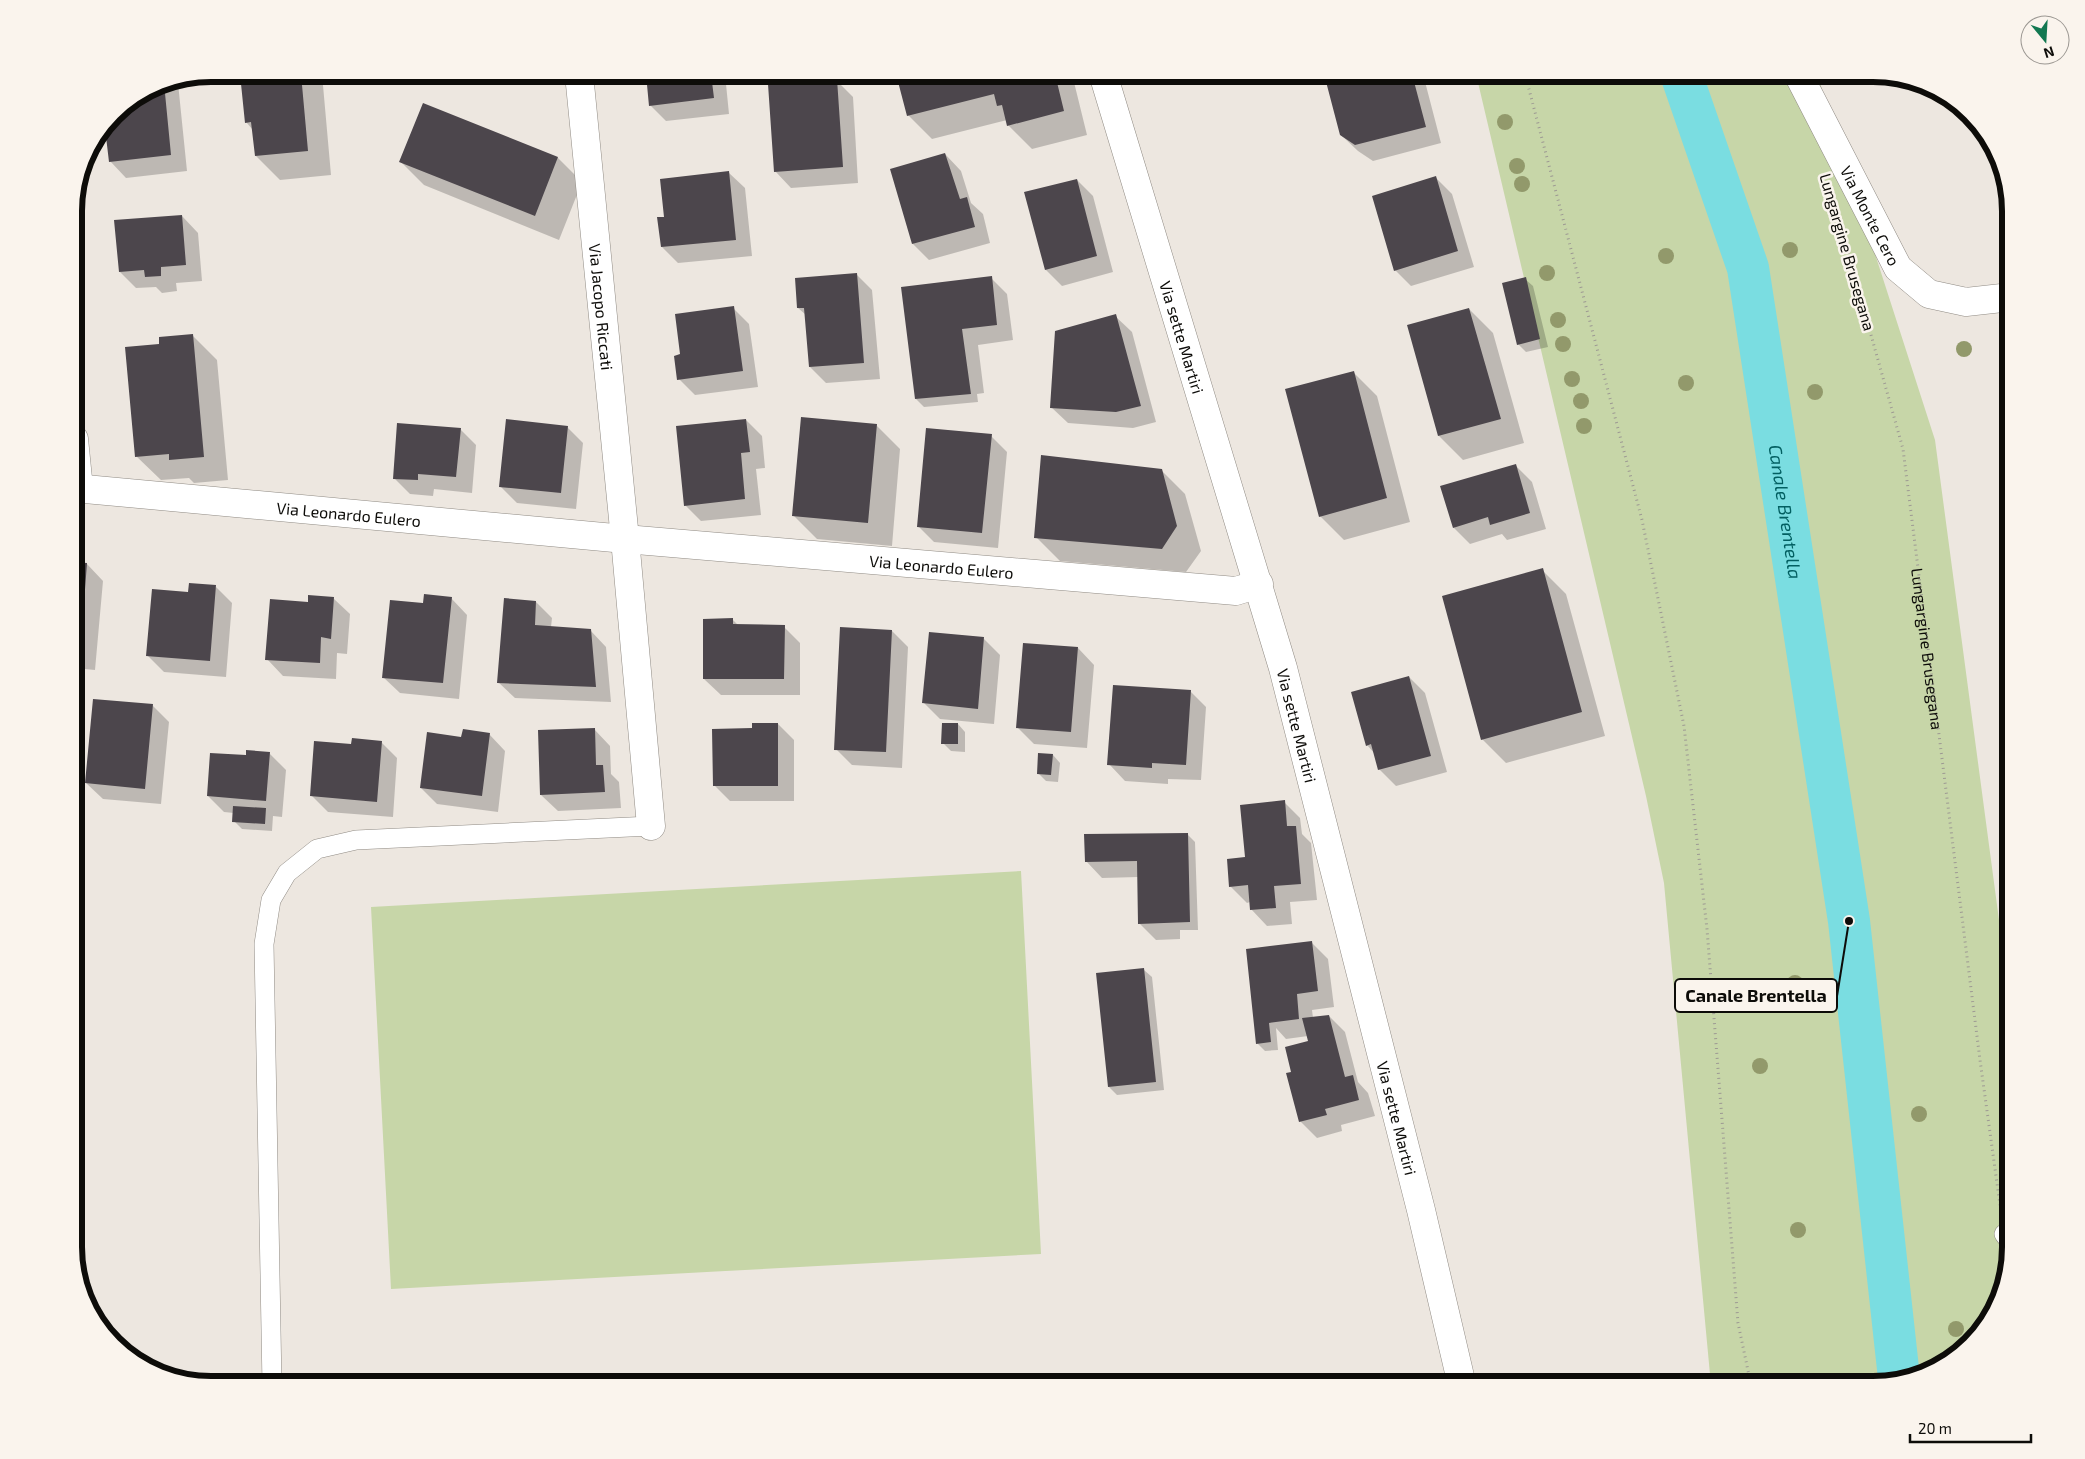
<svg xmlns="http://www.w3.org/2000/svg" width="2085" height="1459" viewBox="0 0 2085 1459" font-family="'Exo 2',sans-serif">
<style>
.green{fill:#c7d6a8}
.shadow{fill:#0003}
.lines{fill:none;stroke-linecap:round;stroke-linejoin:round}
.canal{stroke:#7adde1;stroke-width:42}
.building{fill:#4c464c}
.service-casing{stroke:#908b84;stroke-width:20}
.minor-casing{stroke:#908b84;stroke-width:29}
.secondary-casing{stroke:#908b84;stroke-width:29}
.path{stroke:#9d9993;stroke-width:3;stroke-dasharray:1 4;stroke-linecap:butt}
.service{stroke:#fff;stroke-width:19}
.minor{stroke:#fff;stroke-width:28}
.secondary{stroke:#fff;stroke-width:28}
.tree{fill:#92996b}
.labels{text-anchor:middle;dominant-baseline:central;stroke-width:5;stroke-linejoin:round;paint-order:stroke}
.street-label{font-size:16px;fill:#0d0c09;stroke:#faf4ed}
.water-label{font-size:18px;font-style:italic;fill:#025f61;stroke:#faf4ed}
.rim{fill:none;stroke:#0d0c09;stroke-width:6}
.leader{fill:none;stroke:#0d0c09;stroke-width:2}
.callout-dot{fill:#0d0c09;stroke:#faf4ed;stroke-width:2}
.callout{fill:#faf4ed;stroke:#0d0c09;stroke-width:2}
.callout-label{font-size:18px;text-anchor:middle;font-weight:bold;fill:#0d0c09}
</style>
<rect width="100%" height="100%" fill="#ede7e0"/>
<!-- green -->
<path class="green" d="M1476 74H1817L1935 440 2011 1010V1247L1988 1324 1942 1367 1873 1385H1711L1664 883 1646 796Z
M1021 871 1041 1254 391 1289 371 907Z"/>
<!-- shadow -->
<path class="shadow" d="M241 74H322L331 175 280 180 256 156 253 130 246 122Z
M647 74H725L729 114 666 121 650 105Z
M898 74H1072L1087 135 1032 149 1008 125 1007 120 932 139 908 115Z
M1326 74H1423L1441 143 1373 161 1358 151 1341 135Z
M176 81 178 83 187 171 126 178 110 161 159 84Z
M837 81 853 97 858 183 791 188 775 171Z
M423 105 558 158 582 182 559 240 424 185 400 161Z
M945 154 961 171 971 203 983 214 990 243 929 260 913 244Z
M728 172 745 188 752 256 678 263 662 247 666 218Z
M1436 178 1452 194 1474 267 1411 286 1395 270Z
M1077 180 1093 196 1113 272 1062 286 1046 270Z
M182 216 198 233 202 281 176 283 177 291 162 293 156 287 136 288 120 272Z
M856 274 872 290 880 379 826 383 810 367 806 315 798 308Z
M991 278 1007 294 1013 340 978 345 984 393 977 394 978 402 924 407 916 399Z
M1525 279 1533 286 1548 347 1526 352 1518 344Z
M733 308 749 324 758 387 695 395 679 379 682 355Z
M1469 309 1493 333 1524 443 1463 460 1439 436Z
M1115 316 1132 332 1156 422 1133 428 1068 423 1051 407Z
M193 336 217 360 228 480 194 483 189 478 161 480 136 456 161 345Z
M1353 372 1377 396 1410 522 1344 540 1320 516Z
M746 420 762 436 765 468 756 469 761 515 701 521 685 505Z
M876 425 900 449 892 546 817 539 793 515Z
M567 427 583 443 576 509 517 503 501 487Z
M460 429 476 445 472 493 434 489 433 496 410 494 394 478Z
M991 436 1007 452 998 548 934 542 918 526Z
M1515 465 1532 482 1546 529 1507 540 1502 534 1470 544 1454 528Z
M1161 470 1185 494 1201 551 1186 572 1060 561 1036 537Z
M74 563 87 564 103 581 95 670 74 668Z
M1542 570 1566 594 1605 736 1506 763 1482 739Z
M216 587 232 603 226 677 164 672 148 656Z
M333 598 350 614 347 654 337 653 336 679 283 676 267 659 309 603Z
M451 598 467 615 459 699 400 693 383 677 425 604Z
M536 602 552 618 551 627 590 630 606 647 611 702 515 698 498 682Z
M732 619 738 625 784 627 800 643V695H721L704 679Z
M892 631 908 647 902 768 852 765 836 749Z
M931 633 984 639 1000 655 994 724 940 719 924 703Z
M1078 648 1094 665 1087 748 1034 744 1018 728Z
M1409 677 1425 693 1447 772 1396 786 1379 769 1375 754 1367 745Z
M1190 691 1206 707 1201 780 1168 779V784L1125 781 1109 764Z
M152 705 169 722 161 804 103 799 86 783Z
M778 724 794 740V801H730L714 785 753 730Z
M958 724 965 732V752L951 751 943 743Z
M594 729 610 746 611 774 619 782 621 808 558 811 541 795Z
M489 734 505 751 498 812 437 804 421 788 463 738Z
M381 742 397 758 393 817 328 812 312 796 353 746Z
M269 753 286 770 282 817 273 816 272 831 242 829 234 821V813L224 812 208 796 247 757Z
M1053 755 1060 763 1058 782 1046 781 1038 773Z
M1284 802 1300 818 1302 834 1311 843 1317 900 1290 902 1292 924 1267 926 1251 909 1250 902 1247 903 1230 886Z
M1187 834 1195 842 1198 930H1180V939L1156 940 1140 924 1138 877 1102 878 1086 861Z
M1312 943 1328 959 1334 1007 1312 1010 1313 1018 1329 1016 1345 1032 1358 1082 1368 1093 1375 1116 1341 1125 1342 1131 1317 1138 1300 1121 1292 1072 1310 1045 1308 1036 1286 1039 1276 1028 1278 1050 1265 1051 1257 1043Z
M1144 970 1152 977 1164 1090 1117 1095 1109 1087Z"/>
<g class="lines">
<!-- canal -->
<path class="canal" id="s1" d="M1681 74 1748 268 1849 921 1899 1378"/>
</g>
<!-- building -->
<path class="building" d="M240 74H301L308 151 255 156 251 122 245 123Z
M646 74H711L714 98 649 106Z
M896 74H1055L1064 111 1007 126 1002 105 997 106 994 94 907 116Z
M1324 74H1412L1426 127 1355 145 1340 135Z
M837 79 843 167 774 172 768 84Z
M164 83 171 155 109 162 105 128 114 114 159 84Z
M423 103 558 157 535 216 399 162Z
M945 153 960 199 967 197 975 227 912 244 890 169Z
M729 171 736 240 661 247 657 217H664L660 179Z
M1436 176 1458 251 1394 271 1372 196Z
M1077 179 1097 256 1045 270 1024 192Z
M182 215 186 265 161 267V276L145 277 144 270 119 272 114 220Z
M2011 220V257H2010L2003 222Z
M857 273 864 363 809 367 804 308H797L795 278Z
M992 276 997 325 962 329 971 394 915 399 901 287Z
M1526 277 1540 339 1517 345 1502 283Z
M734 306 743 371 677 380 674 356 680 354 675 314Z
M1469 308 1501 419 1438 436 1407 325Z
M1116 314 1141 406 1116 412 1050 408 1055 331Z
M193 334 204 457 169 460V454L135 457 125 347 159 344V337Z
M1354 371 1387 498 1319 517 1285 389Z
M801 417 877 424 868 523 792 516Z
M506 419 568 426 561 493 499 487Z
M746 419 750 452 741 453 745 499 684 506 676 426Z
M397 423 461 428 456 477 418 474V480L393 479Z
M926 428 992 434 982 533 917 527Z
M2011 431V457L2005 433Z
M1041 455 1162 469 1177 526 1162 549 1034 538Z
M1516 464 1530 513 1490 525 1488 517 1453 528 1440 486Z
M74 562 87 563 80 655 74 654Z
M1543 568 1582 712 1481 740 1442 596Z
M189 583 216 585 210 661 146 656 152 589 188 592Z
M424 594 452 597 443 683 382 678 390 600 423 603Z
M308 595 334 597 331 639 321 637 320 663 265 660 270 599 308 602Z
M504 598 536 601 535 625 591 629 596 687 497 683Z
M733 618V624L785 625 784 679H703V619Z
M840 627 892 630 886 752 834 750Z
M929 632 984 637 978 709 922 703Z
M1023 643 1078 647 1071 732 1016 728Z
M1409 676 1431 756 1378 770 1371 744 1366 746 1351 692Z
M1113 685 1191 690 1186 765 1152 763V768L1107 765Z
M93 699 153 704 145 789 85 783Z
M752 723H778V786H713L712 729 752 728Z
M942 723H958V744H941Z
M595 728 596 765H603L605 792 540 795 538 730Z
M463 729 490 733 482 796 420 788 427 732 461 737Z
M352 738 382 741 377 802 310 796 314 741 351 744Z
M246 750 270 752 266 801 207 796 210 753 246 755Z
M1038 753 1053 754 1051 775 1037 774Z
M1285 800 1287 826H1296L1301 884 1274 886 1276 908 1250 910 1248 885 1229 887 1227 859 1245 857 1240 805Z
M233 806 266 808 265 824 232 822Z
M1188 833 1190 922 1138 924 1137 861 1085 862 1084 834Z
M1312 941 1318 991 1297 994 1299 1019 1269 1023 1271 1042 1256 1044 1246 949Z
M1144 968 1156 1082 1108 1087 1096 973Z
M1329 1015 1345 1077 1353 1075 1359 1100 1325 1109 1327 1115 1299 1122 1286 1073 1291 1072 1285 1047 1308 1041 1302 1018Z"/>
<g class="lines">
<!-- service casing -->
<g class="service-casing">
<path id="service" d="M2004 1234 2011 1243
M272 1385 264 944 271 900 287 873 317 849 356 840 651 826"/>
</g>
<!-- minor casing -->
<g class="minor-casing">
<g id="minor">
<path id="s3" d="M579 74 625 539 651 826"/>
<path id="s4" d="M1798 74 1898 268 1929 294 1966 302 2011 297"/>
<path d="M74 439 79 489"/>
<path id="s5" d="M74 488 625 539 1236 591 1259 584"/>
</g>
</g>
<!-- secondary casing -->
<g class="secondary-casing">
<g id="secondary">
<path id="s6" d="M1103 74 1283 668 1421 1210 1462 1385"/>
</g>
</g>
<!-- path -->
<g class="path">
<path d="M1525 74 1642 520 1684 726 1707 929 1738 1323 1751 1385"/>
<path id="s2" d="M1848 253 1903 449 1980 1060 2000 1205"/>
</g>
<!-- service -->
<use href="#service" class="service"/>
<!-- minor -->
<use href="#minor" class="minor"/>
<!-- secondary -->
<use href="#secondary" class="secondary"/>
</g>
<!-- trees -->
<g class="tree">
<circle cx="1505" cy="122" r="8"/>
<circle cx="1517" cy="166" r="8"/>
<circle cx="1522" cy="184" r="8"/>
<circle cx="1790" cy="250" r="8"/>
<circle cx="1666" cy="256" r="8"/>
<circle cx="1547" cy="273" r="8"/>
<circle cx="1558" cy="320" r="8"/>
<circle cx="1563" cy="344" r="8"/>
<circle cx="1964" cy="349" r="8"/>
<circle cx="1572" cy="379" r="8"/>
<circle cx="1686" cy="383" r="8"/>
<circle cx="1815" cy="392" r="8"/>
<circle cx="1581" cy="401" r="8"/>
<circle cx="1584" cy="426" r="8"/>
<circle cx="1795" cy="983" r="8"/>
<circle cx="1760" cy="1066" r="8"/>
<circle cx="1919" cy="1114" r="8"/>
<circle cx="1798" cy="1230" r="8"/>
<circle cx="1956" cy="1329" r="8"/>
</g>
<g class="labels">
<!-- street labels -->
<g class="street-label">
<text stroke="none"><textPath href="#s4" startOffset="159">Via Monte Cero</textPath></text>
<text transform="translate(1848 252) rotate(74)">Lungargine Brusegana</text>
<text stroke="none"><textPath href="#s3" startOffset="234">Via Jacopo Riccati</textPath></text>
<text stroke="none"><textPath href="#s6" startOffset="275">Via sette Martiri</textPath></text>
<text stroke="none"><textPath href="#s5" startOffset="276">Via Leonardo Eulero</textPath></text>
<text stroke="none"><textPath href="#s5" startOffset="871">Via Leonardo Eulero</textPath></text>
<text stroke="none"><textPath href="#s2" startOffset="405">Lungargine Brusegana</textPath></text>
<text stroke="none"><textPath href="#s6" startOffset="680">Via sette Martiri</textPath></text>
<text stroke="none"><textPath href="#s6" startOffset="1085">Via sette Martiri</textPath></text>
</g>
<!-- water labels -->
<g class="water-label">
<text stroke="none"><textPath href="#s1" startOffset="452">Canale Brentella</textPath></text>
</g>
</g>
<!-- crop -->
<path d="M0 0H2085V1459H0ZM211 82H1873A129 129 0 0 1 2002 211V1247A129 129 0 0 1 1873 1376H211A129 129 0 0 1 82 1247V211A129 129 0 0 1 211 82Z" fill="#faf4ed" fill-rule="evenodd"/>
<path class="rim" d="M211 82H1873A129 129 0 0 1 2002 211V1247A129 129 0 0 1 1873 1376H211A129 129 0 0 1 82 1247V211A129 129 0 0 1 211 82Z"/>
<!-- callouts -->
<path class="leader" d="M1849 921L1837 996"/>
<circle class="callout-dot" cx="1849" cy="921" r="5"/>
<rect class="callout" x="1675" y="979" width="162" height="33" rx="5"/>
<g class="callout-label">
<text x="1756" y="1002">Canale Brentella</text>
</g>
<!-- north arrow -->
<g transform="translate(2045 40) rotate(162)"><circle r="24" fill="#faf4ed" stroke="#9b9792"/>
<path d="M0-4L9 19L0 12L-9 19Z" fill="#127851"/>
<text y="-8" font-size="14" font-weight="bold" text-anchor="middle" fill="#0d0c09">N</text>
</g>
<!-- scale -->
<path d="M1910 1434v8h121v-8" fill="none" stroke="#0d0c09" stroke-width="2.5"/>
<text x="1918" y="1434" font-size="15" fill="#0d0c09" stroke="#faf4ed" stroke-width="4" paint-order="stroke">20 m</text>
</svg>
